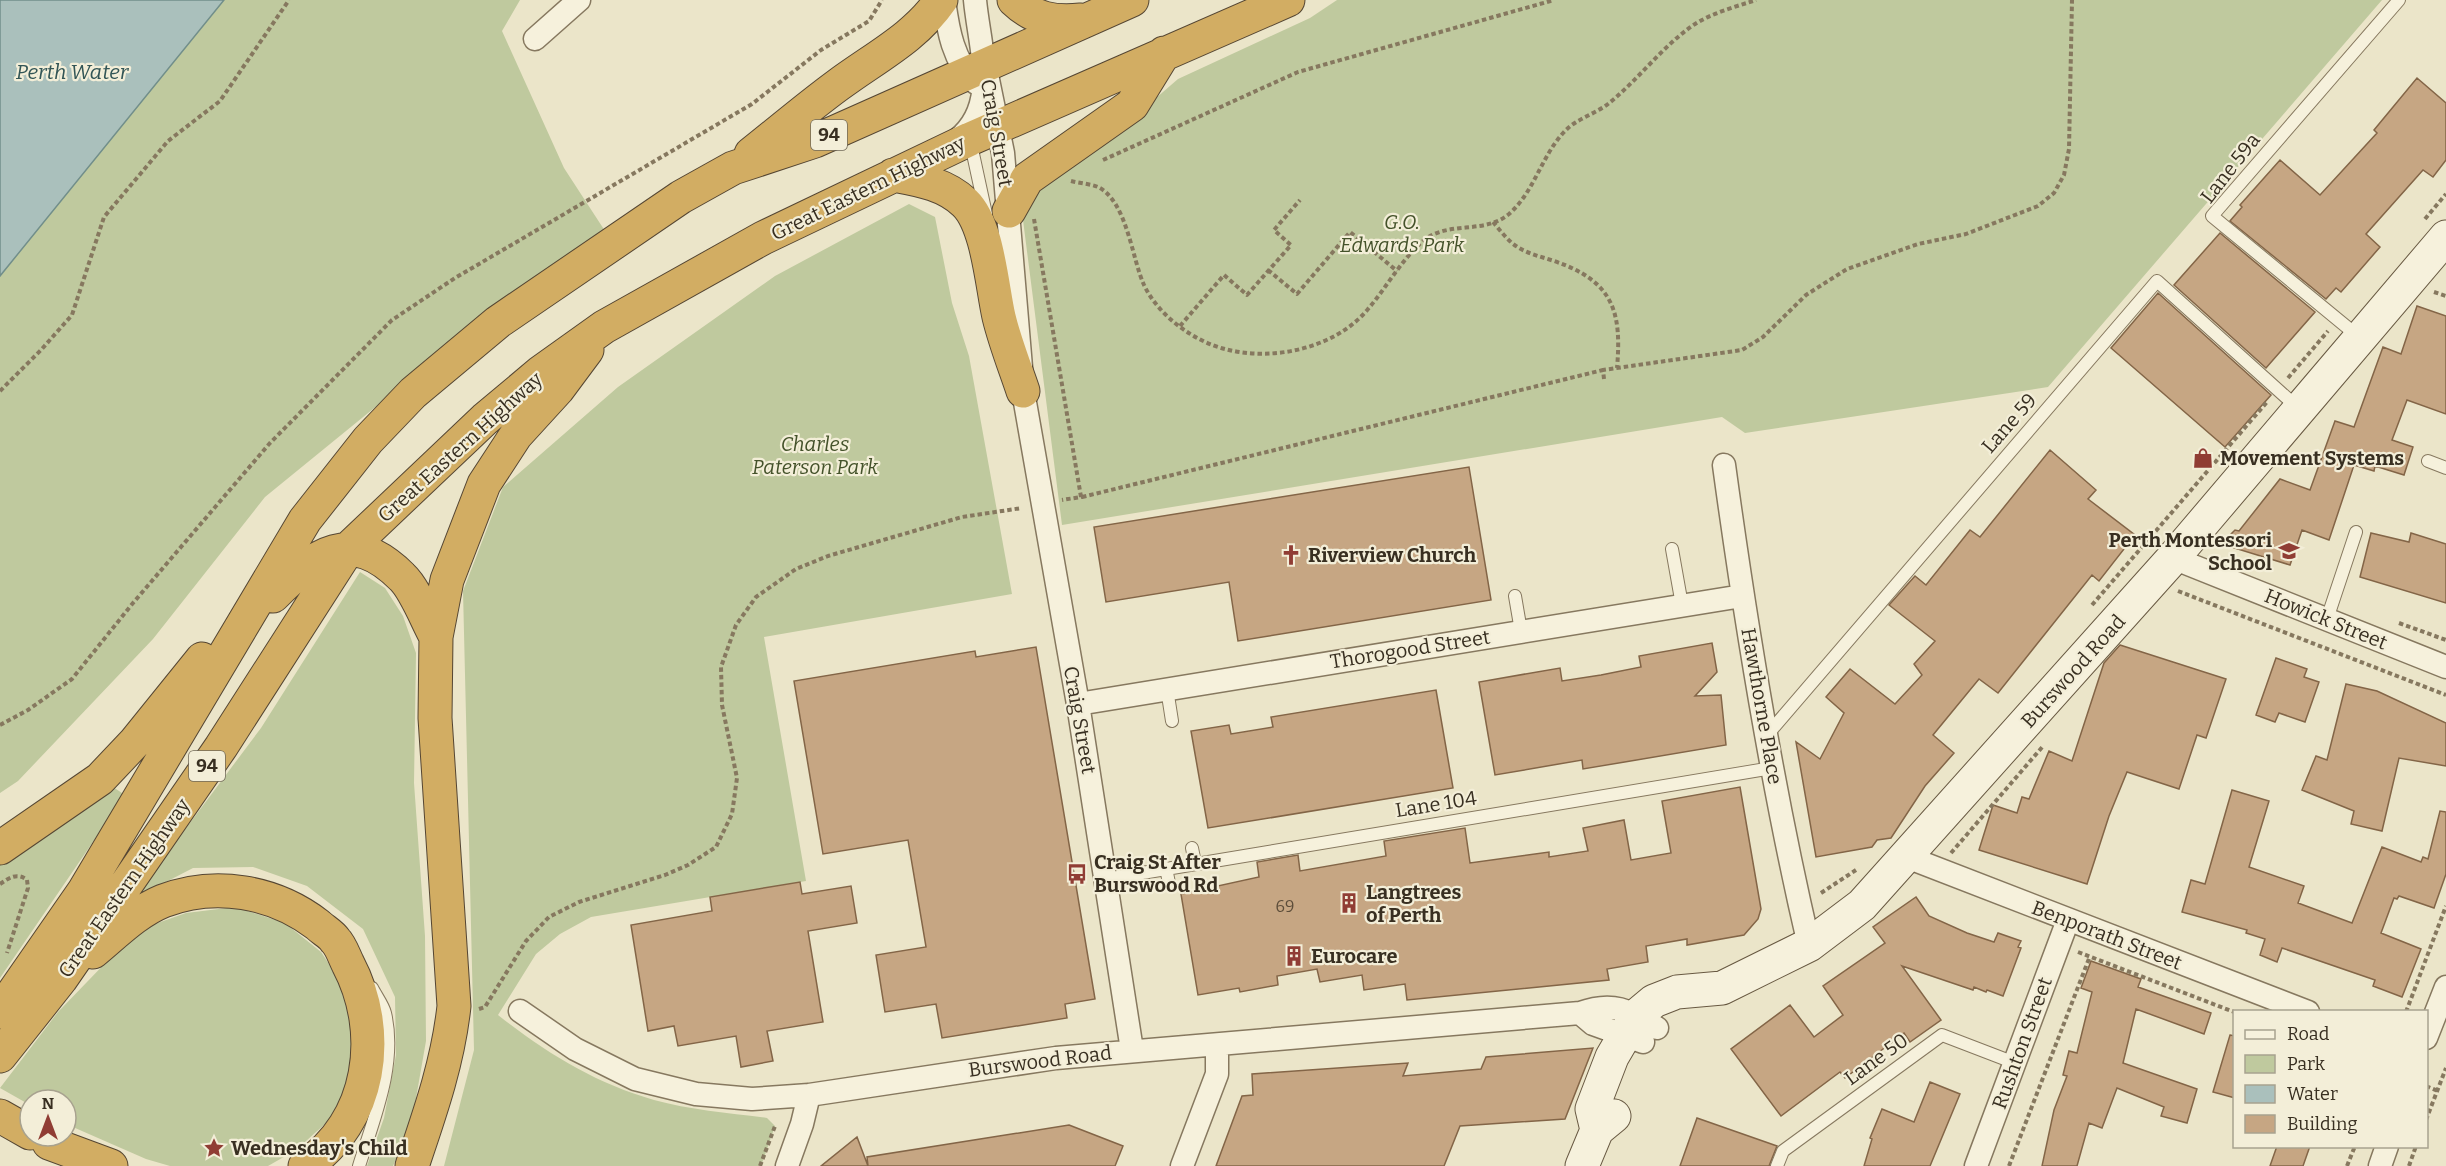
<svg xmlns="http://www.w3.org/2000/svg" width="2446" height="1166" viewBox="0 0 2446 1166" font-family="Bitter,serif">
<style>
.green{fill:#bfc99e}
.water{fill:#aac0bc;stroke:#718e8a;stroke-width:1.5}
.building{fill:#c6a683;stroke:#836547;stroke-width:1.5}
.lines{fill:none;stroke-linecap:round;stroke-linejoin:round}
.lane-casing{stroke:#86785f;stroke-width:14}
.street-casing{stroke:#86785f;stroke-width:25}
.secondary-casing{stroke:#685942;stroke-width:35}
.highway-casing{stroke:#554633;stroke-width:35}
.path{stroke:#86785f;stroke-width:4;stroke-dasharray:4.5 3;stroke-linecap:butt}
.lane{stroke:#f6f1dc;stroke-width:12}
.street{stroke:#f6f1dc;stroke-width:22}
.secondary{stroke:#f6f1dc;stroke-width:33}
.highway{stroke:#d2ad63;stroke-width:33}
.labels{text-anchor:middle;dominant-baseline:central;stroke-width:4.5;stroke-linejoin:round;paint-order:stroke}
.number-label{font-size:16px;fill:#5c4d3a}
.shield{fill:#f3eed8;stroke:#706858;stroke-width:1.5}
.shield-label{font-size:18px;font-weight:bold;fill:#382f21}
.street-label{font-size:20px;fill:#382f21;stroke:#f3eed8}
.park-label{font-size:20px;font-style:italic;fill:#44522a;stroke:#f3eed8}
.poi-label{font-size:20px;font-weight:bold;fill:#382f21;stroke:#f3eed8;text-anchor:start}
.water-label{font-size:21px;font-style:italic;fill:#325556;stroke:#f3eed8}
</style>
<rect width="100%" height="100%" fill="#ebe5c9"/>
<!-- green -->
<path class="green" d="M224 0H520L502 31 564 168 605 231 503 303 265 497 153 639 18 781 0 793V276Z
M1337 0H2382L2048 387 1745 433 1722 417 1062 525 1023 220 1030 196 1104 143 1178 79 1310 18Z
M909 204 935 217 952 303 969 356 1012 594 764 637 806 881 591 917 560 934 536 954 498 1015C546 1053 595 1083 654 1100 690 1110 730 1113 767 1118L775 1126 761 1166H444L474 1050 463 591 503 487 618 387 775 276Z
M360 572 385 588 403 616 416 653 414 783 425 936 426 1041 412 1121 393 1166H367L384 1118 396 1055 395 997 363 929 307 886 253 867 193 868 133 899 261 728Z
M110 785 125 795 0 978V862Z
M235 907 285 923 321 952 348 992 358 1032 347 1093 335 1115 296 1150 268 1166H170L146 1159 66 1124V1100H30V1105L0 1088 58 1012 115 953 152 925 186 913Z"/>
<!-- water -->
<path class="water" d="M0 0H224L0 276Z"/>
<!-- building -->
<path class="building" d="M2417 78 2446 103V160L2433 177 2423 170 2366 234 2380 247 2341 292 2336 288 2326 299 2230 221 2242 207 2240 205 2280 160 2320 195 2377 133 2374 130Z
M2220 233 2315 312 2266 368 2174 285Z
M2158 293 2271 395 2225 447 2111 348Z
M2417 306 2446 316V414L2407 400 2392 440 2413 447 2404 475 2375 466 2374 471 2354 465 2329 540 2302 530 2290 565 2231 547 2228 537 2235 530 2239 531 2280 479 2310 490 2335 421 2354 427 2383 347 2401 354Z
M2050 450 2096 490 2088 499 2135 535 2099 581 2092 575 1998 693 1979 679 1933 735 1954 753 1925 786 1891 838 1877 840 1872 847 1816 857 1796 742 1820 759 1844 713 1826 697 1850 669 1895 704 1922 675 1914 664 1935 641 1889 605 1915 576 1926 585 1970 530 1980 537Z
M1469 467 1491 600 1238 641 1229 582 1106 602 1094 527Z
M2371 533 2409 542 2411 533 2446 544V603L2360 577Z
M1712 643 1717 672 1695 696 1721 695 1726 745 1583 769 1582 760 1495 775 1479 682 1560 668 1562 681 1601 675 1641 667 1639 656Z
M2120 645 2226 679 2206 738 2197 735 2179 789 2127 772 2109 816 2087 884 1979 850 1993 805 2017 813 2022 797 2029 799 2049 751 2072 761 2104 663Z
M1036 647 1095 999 1065 1004 1067 1018 942 1038 936 1004 885 1012 876 955 926 947 908 840 823 854 794 681 975 651 976 657Z
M2276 658 2307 669 2304 677 2319 682 2305 722 2279 713 2275 722 2256 715Z
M2346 684 2377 691 2446 723V766L2399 758 2382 831 2351 824 2354 811 2302 790 2316 756 2327 760Z
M1436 690 1453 788 1208 828 1191 731 1229 725 1231 734 1273 727 1271 717Z
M1740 787 1761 909 1758 919 1744 935 1687 945V939L1646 946 1648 962 1607 969 1609 980 1407 1000 1405 984 1364 990 1362 975 1320 982 1317 969 1277 976 1278 985 1240 992 1239 988 1198 995 1181 894 1259 877 1257 862 1298 855 1300 871 1386 856 1384 841 1465 828 1470 863 1549 852V857L1588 851 1583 828 1624 820 1631 860 1671 853 1662 801Z
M2232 790 2269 801 2249 867 2304 886 2298 903 2352 923 2382 847 2421 862 2423 857 2428 859 2440 811 2446 812V874L2434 908 2399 896 2397 899 2394 898 2381 933 2421 949 2402 997 2373 986 2375 980 2282 948 2277 962 2260 955 2265 939 2246 933 2247 930 2182 912 2191 880 2205 884Z
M800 882 802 894 851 886 857 923 808 931 823 1022 767 1031 773 1061 741 1067 736 1036 678 1046 674 1026 648 1031 631 925 712 911 710 897Z
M1916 897 1929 916 1967 933 1994 942 1998 933 2021 941 2018 947 2021 948 2003 996 1987 990 1986 992 1974 987 1973 990 1902 966 1941 1020 1910 1042 1904 1033 1845 1078 1840 1072 1781 1116 1731 1049 1790 1005 1814 1037 1843 1015 1823 986 1885 943 1873 927Z
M2091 961 2141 979 2138 987 2211 1013 2204 1034 2136 1009 2123 1063 2197 1089 2187 1123 2161 1116 2164 1107 2117 1088 2102 1128 2089 1123 2077 1166H2042L2054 1110 2067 1076 2063 1075 2069 1051 2077 1053 2092 992 2081 988Z
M2230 1035 2235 1036V1098L2213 1092Z
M1593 1048 1565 1119 1460 1126 1444 1166H1216L1242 1096 1253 1095 1252 1074 1408 1063 1403 1076 1481 1069 1486 1057Z
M1930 1082 1960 1094 1930 1166H1864L1872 1139 1870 1138 1882 1109 1914 1122Z
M1697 1118 1777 1146 1769 1166H1680Z
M1069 1125 1123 1146 1115 1166H821L857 1137 868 1166 867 1157Z
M2277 1146H2310L2303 1166H2270Z"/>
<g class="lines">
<!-- lane casing -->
<g class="lane-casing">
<path id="lane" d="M970 140 986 214
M2359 337 2212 216 2399 0
M2428 461 2446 468
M1672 549 1682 605
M1515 596 1521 631
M2327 619 2356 532
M1167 689 1172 721
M1767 735 2157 281 2298 408
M1192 848 1195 863
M1166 868 1169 883
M1106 879 1772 768
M359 1166C374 1118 397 1064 385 1013 383 1005 376 996 372 988
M1777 1166 1783 1151 1942 1035 2015 1063"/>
</g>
<!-- street casing -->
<g class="street-casing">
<path id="street" d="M944 0C948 30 953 61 976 83
M535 39 579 0
M985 65 1003 153 1023 391 1078 704 1132 1050
M957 140C1001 106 979 46 975 0
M1724 465C1746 626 1772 787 1809 945
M2173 558 2446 667
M1078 704 1742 596
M1907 857 2308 1012
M520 1011 575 1049 635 1079 696 1094 752 1099 809 1095 1056 1058 1580 1013C1613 1001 1628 1010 1657 1028
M1580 1013 1593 1024 1643 1042
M2426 1038 2446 987
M787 1166 802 1124 809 1095
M1182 1166 1217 1074V1045
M1976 1166 2068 920
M2380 1166 2387 1146"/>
</g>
<!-- secondary casing -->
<g class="secondary-casing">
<path id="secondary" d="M1597 1130 1592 1109 1612 1057 1636 1016 1654 1001 1677 992 1722 988 1809 945 1862 905 2173 558 2446 237
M1582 1166 1597 1130 1614 1116"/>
</g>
<!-- highway casing -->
<g class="highway-casing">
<path id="highway" d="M1014 0C1034 19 1054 23 1081 20
M751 154C780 131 808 107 838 85 874 58 915 38 941 0
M893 175C920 180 945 184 965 203 988 225 992 286 999 317 1005 342 1015 367 1023 391
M1009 211 1027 179 1132 105 1164 53
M273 596C315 554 351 526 402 577 415 589 427 621 436 637
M0 848 100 779 135 742 202 659
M93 952C115 934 136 912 163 901 215 881 274 891 318 925 323 930 331 934 335 940 341 946 344 956 348 964 384 1032 372 1122 305 1166
M0 1012 84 891 305 520 368 440 413 393 498 322 681 197 733 168 815 141 1132 0
M0 1056 61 979 221 747 348 549 485 419 541 372 604 327 763 238 970 139 1288 0
M0 1116 30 1133
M49 1143 111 1166
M412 1166C430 1113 448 1062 454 1006L435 718 436 637 447 580 484 484 516 435 558 389 587 350"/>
</g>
<!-- path -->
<path class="path" d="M1103 160 1298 72 1554 0
M1071 181C1079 183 1091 184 1098 187 1127 201 1132 259 1144 285 1158 315 1193 341 1225 349 1273 362 1336 348 1368 309 1387 287 1401 260 1423 241 1448 220 1484 235 1509 214 1535 191 1541 156 1565 131 1576 119 1595 114 1608 104 1638 80 1661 48 1692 26 1711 13 1735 7 1756 0
M1034 219 1081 497 1062 500
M2425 219 2446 194
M1493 222C1499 229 1505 237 1512 243 1524 253 1539 256 1554 261 1613 281 1622 311 1617 368
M1268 270 1297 294 1350 232 1397 271
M2434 292 2446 296
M1180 326 1224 275 1247 295 1291 245 1274 230 1300 200
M2288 378 2328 331
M1604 379 1603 370 1742 350 1763 337 1806 295 1847 269 1918 244 1966 234 2038 206 2054 193 2064 175 2069 149 2072 0
M0 391 41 350 72 315 104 217 168 141 220 101 289 0
M1082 497 1603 370
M2178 591 2446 695
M2092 605 2267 402
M2399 623 2446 640
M0 725 28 710 72 679 133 603 270 443 392 320 455 278 752 104 821 50 869 21 882 0
M1951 853 2044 745
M0 884C9 878 17 872 27 880L28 888 7 953
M1821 893 1856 870
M2078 952 2234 1012
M479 1009 485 1007 526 941 549 917 579 902 665 875 688 865 716 847 732 814 737 778 722 705 721 667 736 625 756 597 796 569 828 556 962 517 1022 508
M2406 1012 2446 906
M2426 1086 2438 1091
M2426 1120 2446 1068
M760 1166 775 1126
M2009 1166 2090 956
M2347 1166 2355 1146
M2409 1166 2416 1146"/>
<!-- lane -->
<use href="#lane" class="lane"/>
<!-- street -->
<use href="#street" class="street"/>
<!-- secondary -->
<use href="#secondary" class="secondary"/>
<!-- highway -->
<use href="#highway" class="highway"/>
</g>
<!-- icons -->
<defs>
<g id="shop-bare" transform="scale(1.62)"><path d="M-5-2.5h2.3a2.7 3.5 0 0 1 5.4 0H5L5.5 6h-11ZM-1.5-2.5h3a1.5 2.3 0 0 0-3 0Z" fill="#903d34" stroke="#f3eed8" stroke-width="2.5" paint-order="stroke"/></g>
<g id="school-bare" transform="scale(1.62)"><path d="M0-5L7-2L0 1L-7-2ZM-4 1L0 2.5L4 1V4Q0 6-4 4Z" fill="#903d34" stroke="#f3eed8" stroke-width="2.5" paint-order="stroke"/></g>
<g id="church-bare" transform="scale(1.62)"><path d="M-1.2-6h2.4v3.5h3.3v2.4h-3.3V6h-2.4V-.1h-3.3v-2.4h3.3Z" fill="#903d34" stroke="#f3eed8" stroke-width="2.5" paint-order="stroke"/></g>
<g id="bus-bare" transform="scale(1.62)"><path d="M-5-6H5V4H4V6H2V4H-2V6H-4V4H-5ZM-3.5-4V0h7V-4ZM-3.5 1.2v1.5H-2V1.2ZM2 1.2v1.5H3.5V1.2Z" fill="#903d34" stroke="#f3eed8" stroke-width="2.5" paint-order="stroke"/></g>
<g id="building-bare" transform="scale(1.62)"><path d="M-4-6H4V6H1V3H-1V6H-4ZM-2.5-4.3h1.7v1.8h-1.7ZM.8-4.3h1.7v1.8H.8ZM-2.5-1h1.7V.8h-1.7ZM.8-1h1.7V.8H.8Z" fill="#903d34" stroke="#f3eed8" stroke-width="2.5" paint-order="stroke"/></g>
<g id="sight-bare" transform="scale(1.62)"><path d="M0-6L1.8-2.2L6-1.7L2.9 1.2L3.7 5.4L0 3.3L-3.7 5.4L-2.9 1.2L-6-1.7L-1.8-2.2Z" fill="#903d34" stroke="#f3eed8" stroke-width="2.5" paint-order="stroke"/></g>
</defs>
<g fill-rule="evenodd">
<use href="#shop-bare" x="2203" y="458"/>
<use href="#school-bare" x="2289" y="551"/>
<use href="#church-bare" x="1291" y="555"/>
<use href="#bus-bare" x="1077" y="874"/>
<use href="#building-bare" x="1349" y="903"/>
<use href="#building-bare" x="1294" y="956"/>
<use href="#sight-bare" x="214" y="1148"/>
</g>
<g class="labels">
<!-- number labels -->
<g class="number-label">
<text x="1285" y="906">69</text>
</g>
<!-- shield labels -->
<g class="shield">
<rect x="811" y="120" width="36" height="30" rx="4.5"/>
<rect x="189" y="751" width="36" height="30" rx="4.5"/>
</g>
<g class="shield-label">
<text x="829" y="135">94</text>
<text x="207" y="766">94</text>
</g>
<!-- street labels -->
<g class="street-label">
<text transform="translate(997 133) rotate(80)">Craig Street</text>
<text transform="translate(2230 168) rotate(-52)">Lane 59a</text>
<text transform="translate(868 188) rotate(-26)">Great Eastern Highway</text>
<text transform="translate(2009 423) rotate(-49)">Lane 59</text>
<text transform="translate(460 447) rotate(-42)">Great Eastern Highway</text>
<text transform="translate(2326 619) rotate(22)">Howick Street</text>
<text transform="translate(1410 649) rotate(-9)">Thorogood Street</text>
<text transform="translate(2073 671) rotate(-48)">Burswood Road</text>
<text transform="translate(1762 706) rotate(80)">Hawthorne Place</text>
<text transform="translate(1080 720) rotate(80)">Craig Street</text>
<text transform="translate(1436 804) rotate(-9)">Lane 104</text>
<text transform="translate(124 888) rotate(-55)">Great Eastern Highway</text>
<text transform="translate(2107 935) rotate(21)">Benporath Street</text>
<text transform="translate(2022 1043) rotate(-70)">Rushton Street</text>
<text transform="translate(1876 1059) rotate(-36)">Lane 50</text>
<text transform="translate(1040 1061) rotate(-7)">Burswood Road</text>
</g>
<!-- park labels -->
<g class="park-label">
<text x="1402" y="222">G.O.<tspan x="1402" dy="23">Edwards Park</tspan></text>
<text x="815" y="444">Charles<tspan x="815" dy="23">Paterson Park</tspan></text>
</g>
<!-- poi labels -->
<g class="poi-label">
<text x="2220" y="458">Movement Systems</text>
<text x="2272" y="540" text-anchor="end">Perth Montessori<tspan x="2272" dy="23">School</tspan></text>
<text x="1308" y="555">Riverview Church</text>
<text x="1094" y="862">Craig St After<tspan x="1094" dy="23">Burswood Rd</tspan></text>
<text x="1366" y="892">Langtrees<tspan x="1366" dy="23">of Perth</tspan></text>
<text x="1311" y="956">Eurocare</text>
<text x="231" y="1148">Wednesday's Child</text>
</g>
<!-- water labels -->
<g class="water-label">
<text x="72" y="72">Perth Water</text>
</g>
</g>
<!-- legend -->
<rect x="2233" y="1010" width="195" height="138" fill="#f3eed8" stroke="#a8a28f" stroke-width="1.5"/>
<rect x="2245" y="1030" width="30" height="9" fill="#f6f1dc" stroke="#a8a28f" stroke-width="1.5"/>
<text x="2287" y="1040" font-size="18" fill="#382f21">Road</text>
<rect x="2245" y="1055" width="30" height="18" fill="#bfc99e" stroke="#a8a28f" stroke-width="1.5"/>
<text x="2287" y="1070" font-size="18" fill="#382f21">Park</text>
<rect x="2245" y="1085" width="30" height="18" fill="#aac0bc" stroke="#a8a28f" stroke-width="1.5"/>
<text x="2287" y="1100" font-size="18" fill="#382f21">Water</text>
<rect x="2245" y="1115" width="30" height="18" fill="#c6a683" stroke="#a8a28f" stroke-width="1.5"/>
<text x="2287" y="1130" font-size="18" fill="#382f21">Building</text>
<!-- north arrow -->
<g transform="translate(48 1118)"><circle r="28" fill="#f3eed8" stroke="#a8a28f" stroke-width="1.5"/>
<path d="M0-4.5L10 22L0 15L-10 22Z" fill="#903d34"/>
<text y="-9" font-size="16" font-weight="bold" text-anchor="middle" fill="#382f21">N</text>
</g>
</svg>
